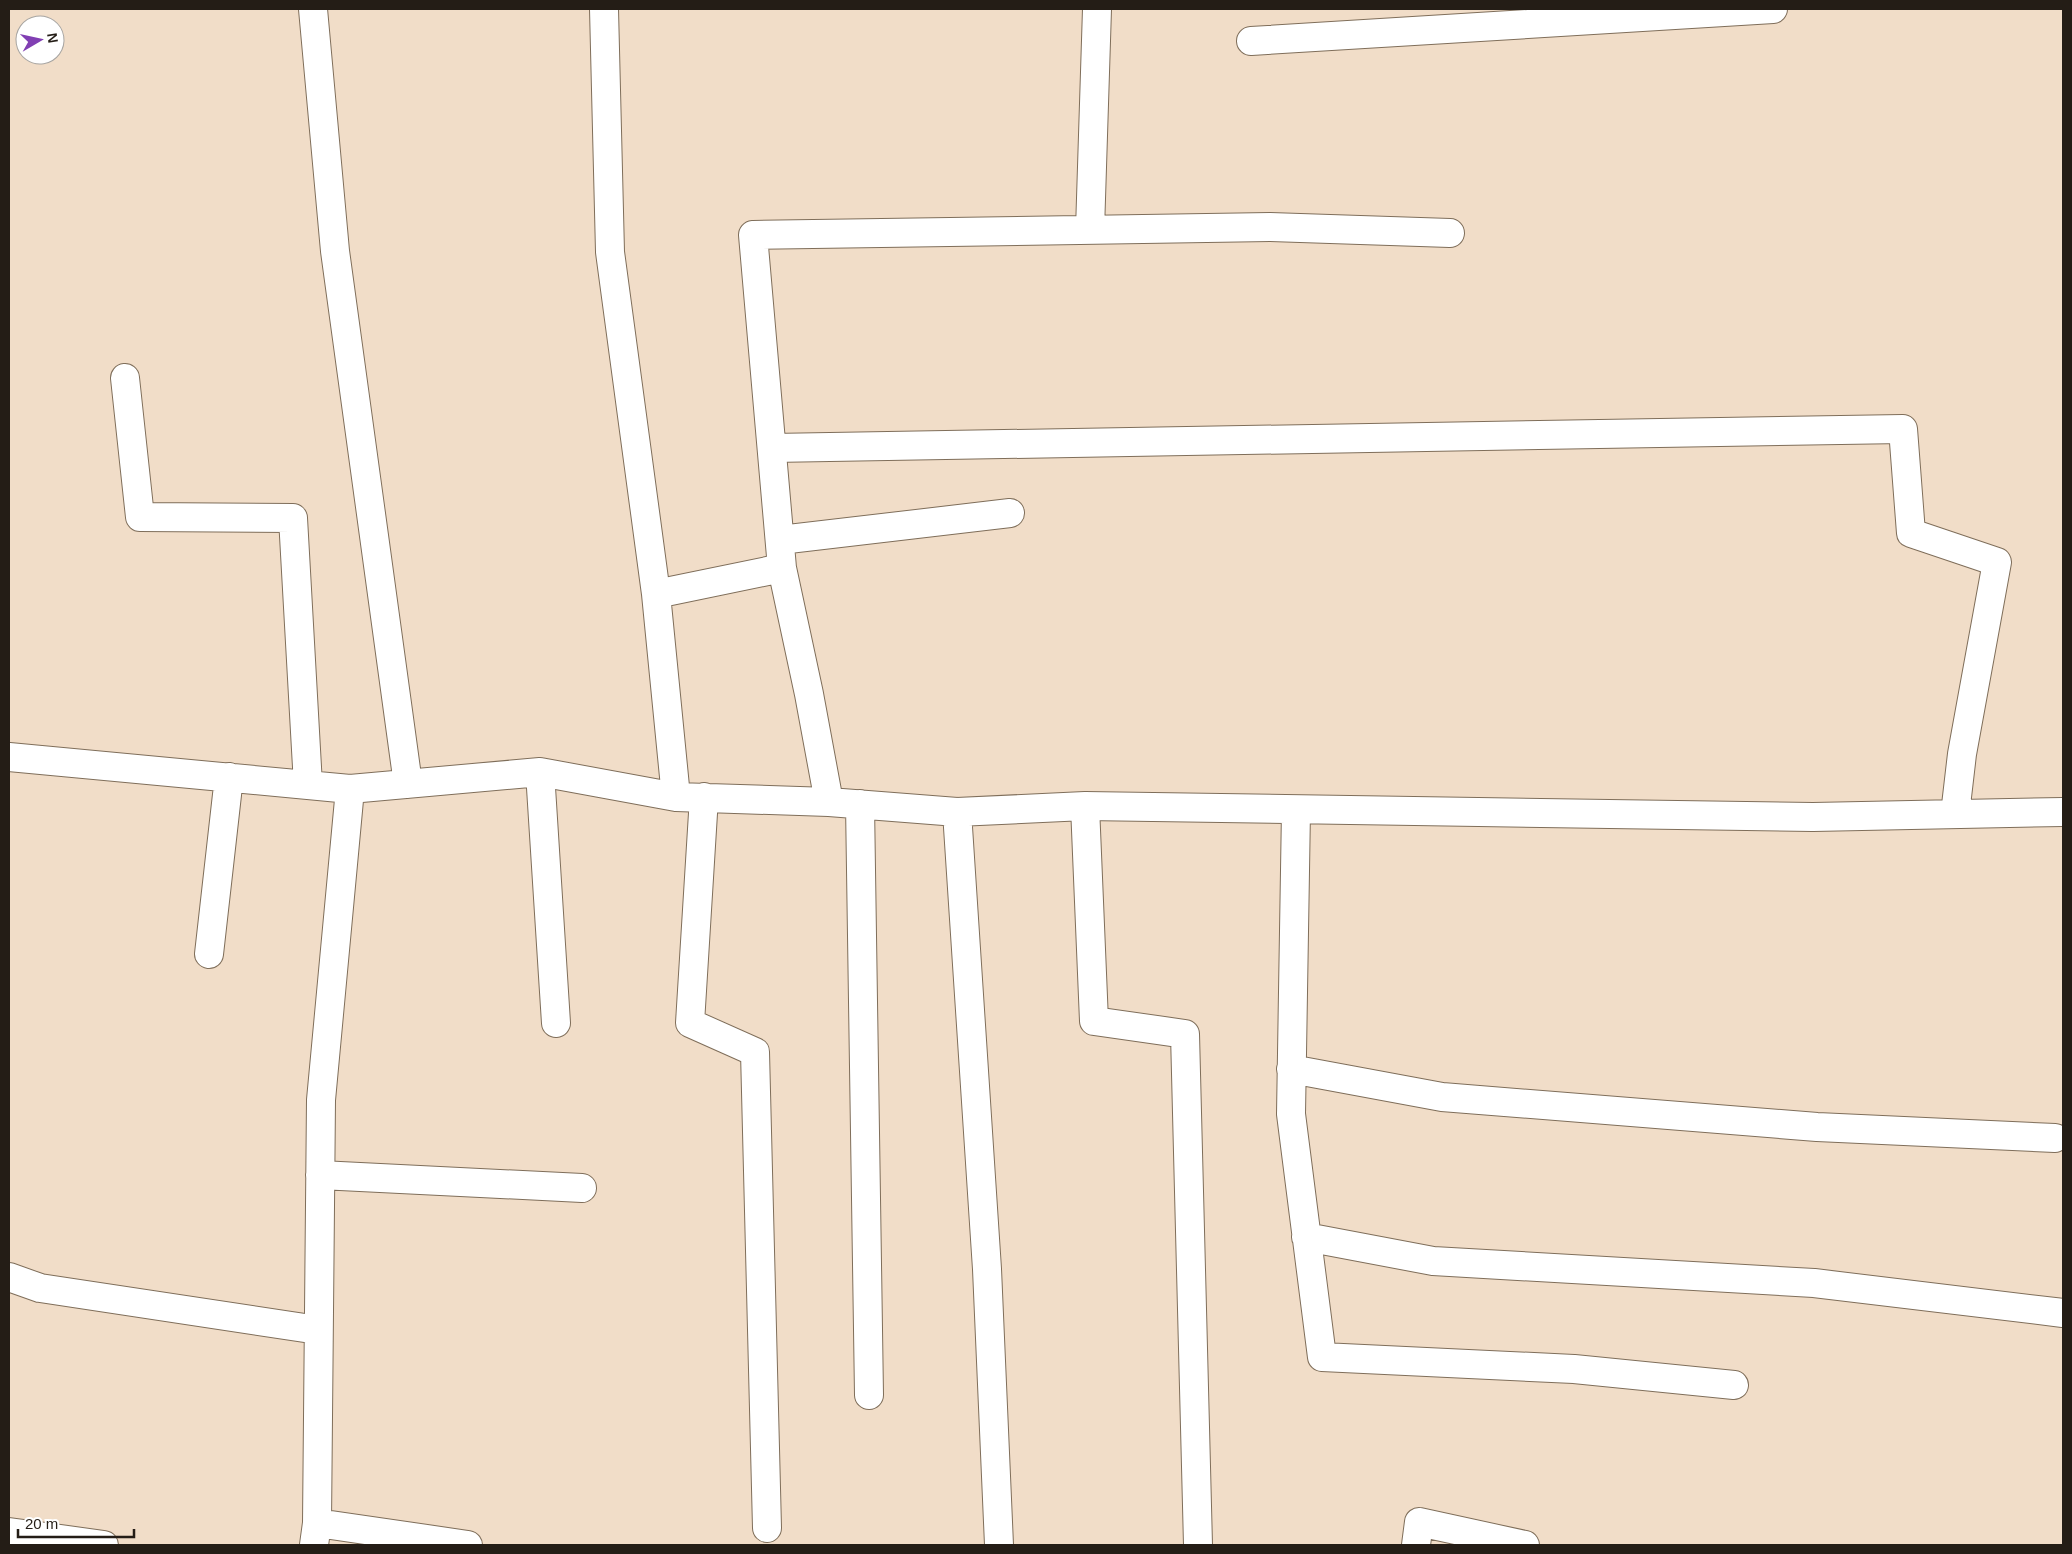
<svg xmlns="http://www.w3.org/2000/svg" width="2072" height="1554" viewBox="0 0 2072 1554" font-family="Arial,sans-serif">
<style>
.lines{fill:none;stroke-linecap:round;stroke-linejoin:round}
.street-casing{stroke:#7f6e5a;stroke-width:30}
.street{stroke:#fff;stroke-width:28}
</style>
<rect width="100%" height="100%" fill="#f1ddc8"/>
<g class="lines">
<!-- street casing -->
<g class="street-casing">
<path id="street" d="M313 9 335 251 408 784
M604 9 610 252 656 594 676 797
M1251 41 1773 9
M1090 230 1097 9
M125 378 140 517 293 518 308 785
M772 448 1903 429 1911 533 1997 562 1962 754 1955 814
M780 540 1010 513
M782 568 809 694 829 802
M656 594 782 568 753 235 1270 227 1450 233
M9 757 350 789 540 772 676 797 829 802 957 812 1085 806 1813 817 2063 812
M540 772 556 1023
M704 797 690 1023 755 1052 767 1528
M860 804 869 1395
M1085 806 1094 1021 1185 1034 1198 1545
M1296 810 1291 1114 1322 1357 1574 1369 1734 1385
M957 812 987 1269 999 1545
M209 954 229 777
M1291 1069 1442 1097 1817 1127 2055 1138
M320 1175 582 1188
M1306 1237 1433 1261 1814 1283 2063 1313
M9 1277 40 1288 318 1330
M317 1523 468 1545
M9 1532 104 1545
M314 1545 317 1523 321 1100 350 789
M1416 1545 1419 1522 1525 1545"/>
</g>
<!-- street -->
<use href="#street" class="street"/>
</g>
<!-- border -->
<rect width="2072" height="1554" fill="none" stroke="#241d16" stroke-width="20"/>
<!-- north arrow -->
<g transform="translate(40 40) rotate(81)"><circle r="24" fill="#ffffff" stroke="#a7a5a2"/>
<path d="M0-4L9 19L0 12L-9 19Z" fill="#813fb3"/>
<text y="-8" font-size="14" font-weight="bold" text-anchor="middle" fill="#241d16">N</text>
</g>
<!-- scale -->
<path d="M18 1529v8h116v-8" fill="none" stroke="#241d16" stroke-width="2.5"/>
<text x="25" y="1529" font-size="15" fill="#241d16" stroke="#ffffff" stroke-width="4" paint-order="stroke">20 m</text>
</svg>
